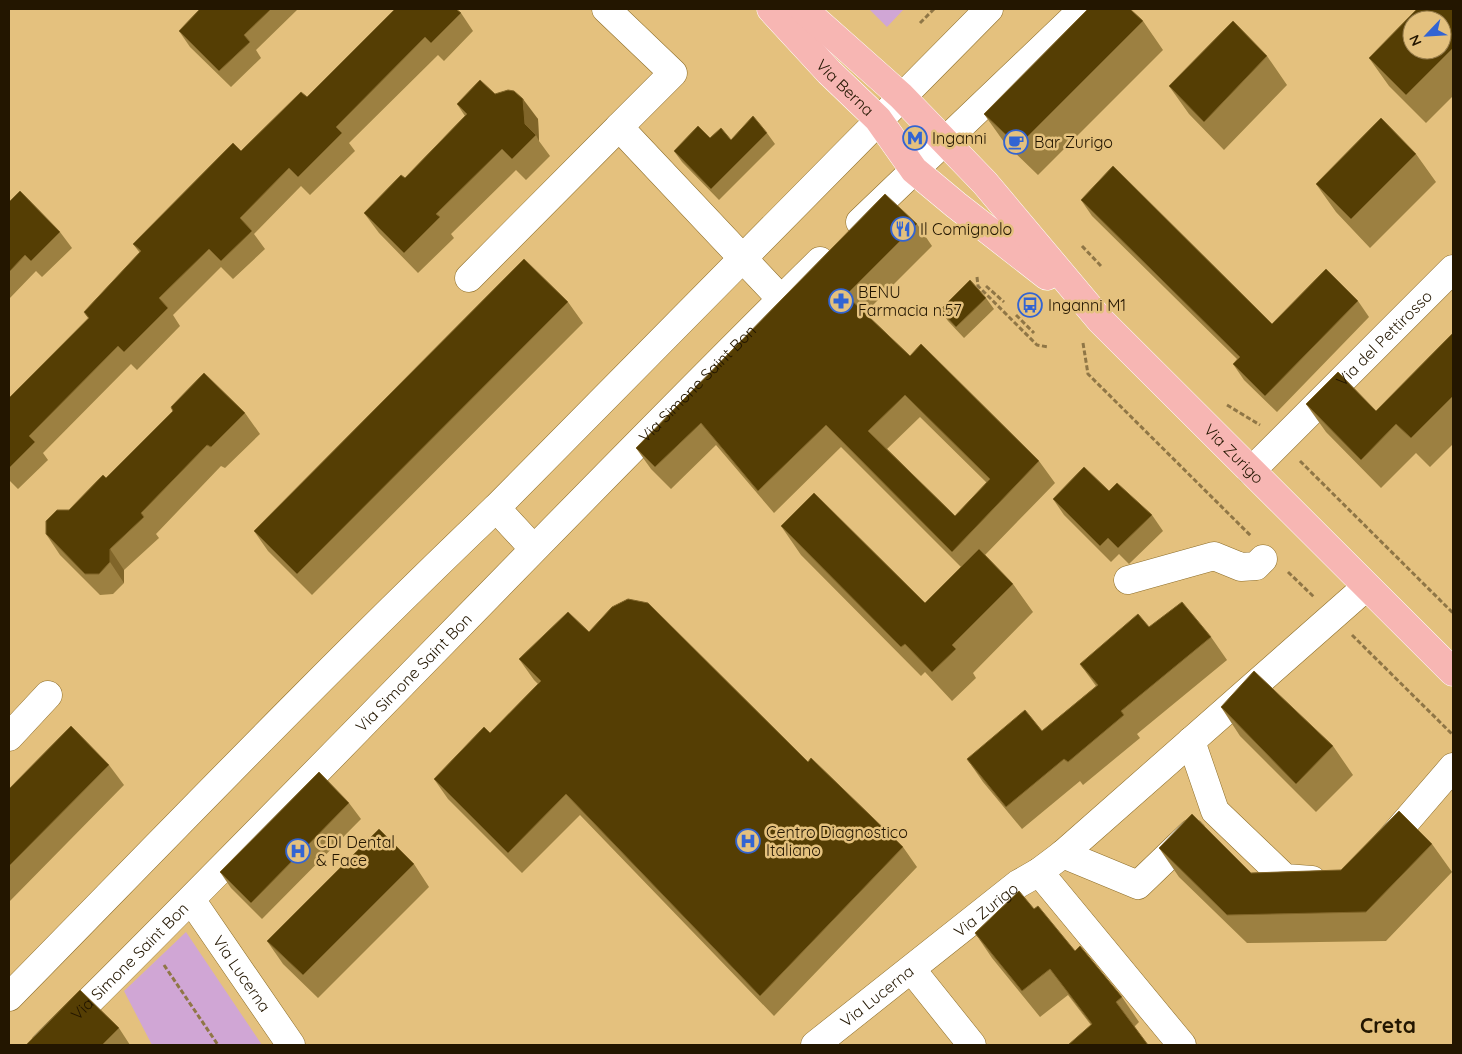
<svg xmlns="http://www.w3.org/2000/svg" width="1462" height="1054" viewBox="0 0 1462 1054" font-family="Quicksand,sans-serif">
<style>
.green{fill:#d0a6d5}
.lines{fill:none;stroke-linecap:round;stroke-linejoin:round}
.minor-casing{stroke:#8d6d28;stroke-width:29}
.major-casing{stroke:#fff;stroke-width:29}
.path{stroke:#8f7646;stroke-width:3;stroke-dasharray:5 2.5;stroke-linecap:butt}
.minor{stroke:#fff;stroke-width:28}
.major{stroke:#f7b6b3;stroke-width:28}
.wall{fill:#9c8041;fill-rule:evenodd}
.shaded-wall{fill:#806529}
.building{fill:#553e04;stroke:#806529;fill-rule:evenodd}
.labels{text-anchor:middle;dominant-baseline:central;stroke-width:5;stroke-linejoin:round;paint-order:stroke}
.street-label{font-size:16px;fill:#231600;stroke:#e4c17e}
.poi-label{font-size:16px;fill:#231600;stroke:#e4c17e;text-anchor:start}
.district-label{font-size:21px;font-weight:bold;fill:#231600;stroke:#e4c17e}
</style>
<rect width="100%" height="100%" fill="#e4c17e"/>
<!-- green -->
<path class="green" d="M869 9H904L887 27Z
M186 932 262 1045H152L124 991Z"/>
<g class="lines">
<!-- minor casing -->
<g class="minor-casing">
<g id="minor">
<path d="M606 9 673 73 619 127 781 299"/>
<path d="M860 222 1083 9"/>
<path d="M469 278 619 127"/>
<path id="s1" d="M1251 471 1453 269"/>
<path d="M496 508 533 548"/>
<path d="M1128 580 1214 556 1241 567 1256 566 1263 559"/>
<path d="M9 737 48 695"/>
<path d="M1191 741 1215 811 1285 878 1312 880"/>
<path d="M1384 847 1453 767"/>
<path d="M1063 854 1138 885 1192 833"/>
<path d="M1039 872 1182 1045"/>
<path id="s2" d="M192 901 291 1045"/>
<path d="M912 970 972 1045"/>
<path d="M9 997C170 833 329 667 496 508L989 9"/>
<path id="s3" d="M45 1045C307 787 558 519 820 261"/>
<path id="s4" d="M815 1045 1018 884 1039 872 1063 854 1366 587"/>
</g>
</g>
<!-- major casing -->
<g class="major-casing">
<g id="major">
<path id="s5" d="M771 9 829 72 878 119 914 170 956 205 1047 276"/>
<path id="s6" d="M803 9 901 96 985 183 1100 320 1453 672"/>
</g>
</g>
<!-- path -->
<path class="path" d="M920 23 934 9
M1082 246 1101 266
M977 277 978 286 1037 345 1048 347
M986 286 1004 302
M1016 315 1034 333
M1083 343 1088 374 1251 536
M1227 405 1260 425
M1300 461 1453 613
M1288 572 1314 597
M1352 635 1453 735
M164 965 218 1045"/>
<!-- minor -->
<use href="#minor" class="minor"/>
<!-- major -->
<use href="#major" class="major"/>
</g>
<!-- wall -->
<path class="wall" d="M200 9H298L256 50 261 58 231 87 190 47 179 31Z
M394 9H456L461 13 473 31 444 61 438 55 349 143 355 151 310 195 301 186 254 234 265 249 233 279 221 267 173 315 180 326 137 370 131 364 43 453 48 460 18 489 9 480V398L88 318 84 312 140 253 133 244 241 151 307 97 395 10Z
M1453 9V96L1426 123 1389 86 1369 58Z
M1143 21 1163 50 1038 175 1004 142 984 114Z
M1267 56 1287 85 1224 150 1189 114 1169 86Z
M495 94 538 119 539 141 550 156 526 180 516 170 451 234 454 238 418 273 379 233 364 213 405 178 465 116 457 104Z
M767 133 775 144 719 200 682 162 674 151 710 138 731 140Z
M1416 154 1436 182 1370 248 1336 212 1316 184Z
M1081 200 1272 324 1358 301 1369 317 1277 412 1244 380 1233 364 1237 359 1092 216Z
M9 202 60 232 72 248 42 277 36 271 9 299Z
M917 224 932 246 865 313 910 356 1039 461 1055 483 985 555 1013 584 1033 612 973 673 976 678 952 701 925 672 921 676 801 555 781 526 925 603 961 567 841 447 774 513 716 445 671 489 651 469 636 448ZM920 417 987 483 955 516 887 449Z
M986 298 994 309 964 338 948 321 940 310Z
M568 302 583 323 312 595 268 551 254 531Z
M1453 333V444L1430 467 1416 453 1381 488 1326 432 1306 404 1376 411Z
M173 411 245 413 260 434 225 468 221 466 156 534 159 538 124 570V583L113 594 100 595 60 555 46 534 69 510 106 478Z
M1109 491 1152 515 1163 531 1129 564 1119 554 1111 562 1064 515 1053 499Z
M1149 627 1211 637 1227 660 1137 734 1140 738 1083 785 1080 781 1022 829 983 782 967 759 1042 731 1096 686 1080 664Z
M589 632 808 762 903 847 917 867 774 1016 580 815 522 873 448 799 434 779 490 733 538 684 534 680 519 659Z
M1221 707 1333 746 1353 775 1316 812 1240 736Z
M109 765 124 785 9 902V789Z
M349 803 361 819 262 919 231 888 220 872Z
M1432 844 1452 872 1386 941 1247 943 1179 877 1159 848 1251 873 1341 870Z
M414 864 429 887 318 998 283 964 267 941Z
M1034 909 1075 951 1122 997 1139 1022 1134 1027 1091 1025 1068 995 1040 1017 992 958 975 933Z
M119 1028 130 1045H26Z"/>
<!-- shaded-wall -->
<path class="shaded-wall" d="M523 99 538 119 539 141 536 135 525 124Z
M110 549 124 570V583L110 562Z"/>
<!-- building -->
<path class="building" d="M200 9H271L244 35 250 42 219 71 179 31Z
M395 9H456L461 13 431 43 425 37 336 127 342 133 298 177 289 168 240 218 252 231 221 261 209 249 159 298 168 308 124 352 118 346 29 436 35 442 9 468V398L89 318 84 312 141 251 133 244 233 143 241 151 301 92 307 97Z
M1088 9H1130L1143 21 1018 146 984 114Z
M1417 9H1453V48L1406 95 1369 58ZM1412 20H1442V50H1412Z
M1233 21 1267 56 1204 122 1169 86Z
M480 80 495 94 508 90 514 91 523 99 525 124 536 135 512 159 502 149 436 214 440 217 404 253 364 213 401 175 405 178 467 114 457 104Z
M753 116 767 133 711 189 674 151 698 126 710 138 721 128 731 140Z
M1381 118 1416 154 1351 219 1316 184Z
M1113 166 1272 324 1326 269 1358 301 1265 396 1233 364 1240 357 1081 200Z
M20 191 60 232 31 261 25 255 9 272V202Z
M885 194 917 224 846 295 910 356 921 344 1039 461 952 552 826 425 758 491 701 423 655 467 636 448ZM905 395 990 479 955 516 868 431Z
M524 259 568 302 297 574 254 531Z
M970 280 986 298 956 327 940 310Z
M1453 333V396L1411 438 1396 424 1361 460 1306 404 1338 372 1376 411Z
M204 373 245 413 211 447 207 445 141 513 144 517 110 549V562L99 574H85L46 534V521L57 510H69L103 475 106 478 173 411 171 407Z
M1084 467 1109 491 1117 483 1152 515 1118 548 1108 538 1100 546 1053 499Z
M814 493 925 603 979 549 1013 584 952 645 956 649 932 672 905 644 901 647 781 526Z
M628 599 648 603 808 762 811 758 903 847 760 996 566 794 508 853 434 779 484 727 490 733 541 681 519 659 568 612 589 632 612 607Z
M1182 602 1211 637 1121 711 1124 715 1068 762 1064 759 1006 807 967 759 1025 710 1042 731 1098 685 1080 664 1138 614 1149 627Z
M1254 671 1333 746 1296 784 1221 707Z
M71 726 109 765 9 866V789Z
M319 772 349 803 251 903 220 872Z
M1399 811 1432 844 1366 912 1227 915 1159 848 1192 814 1251 873 1341 870Z
M379 829 414 864 303 975 267 941Z
M1019 891 1034 909 1038 906 1075 951 1080 946 1122 997 1116 1002 1148 1045H1068L1092 1024 1050 969 1022 991 975 933Z
M80 990 119 1028 102 1045H26Z"/>
<!-- icons -->
<defs>
<g id="metro-ring" transform="scale(1.25)"><circle r="9.5" fill="#e4c17e" stroke="#3264d3" stroke-width="1.5"/><path d="M-5.5 5V-5H-3L0 0L3-5H5.5V5H3V-.5L0 4L-3-.5V5Z" fill="#3264d3"/></g>
<g id="cafe-ring" transform="scale(1.25)"><circle r="9.5" fill="#e4c17e" stroke="#3264d3" stroke-width="1.5"/><path d="M-5.5-4.5H6V0H3Q3 3.5 0 3.5H-2.5Q-5.5 3.5-5.5 0ZM3-3.2v2h1.7v-2ZM-6 4.5H4V6H-6Z" fill="#3264d3"/></g>
<g id="restaurant-ring" transform="scale(1.25)"><circle r="9.5" fill="#e4c17e" stroke="#3264d3" stroke-width="1.5"/><path d="M-5-6h1v4h1v-4h1v4h1v-4h1v5L-1.5 .5V6h-2V.5L-5-1ZM5-6V6H3V1.5H1.5Q1.5-4 5-6Z" fill="#3264d3"/></g>
<g id="pharmacy-ring" transform="scale(1.25)"><circle r="9.5" fill="#e4c17e" stroke="#3264d3" stroke-width="1.5"/><path d="M-2-6h4v4h4v4h-4v4h-4v-4h-4v-4h4Z" fill="#3264d3"/></g>
<g id="bus-ring" transform="scale(1.25)"><circle r="9.5" fill="#e4c17e" stroke="#3264d3" stroke-width="1.5"/><path d="M-5-6H5V4H4V6H2V4H-2V6H-4V4H-5ZM-3.5-4V0h7V-4ZM-3.5 1.2v1.5H-2V1.2ZM2 1.2v1.5H3.5V1.2Z" fill="#3264d3"/></g>
<g id="hospital-ring" transform="scale(1.25)"><circle r="9.5" fill="#e4c17e" stroke="#3264d3" stroke-width="1.5"/><path d="M-5-5h3v3.5h4V-5h3V5h-3V1.5h-4V5h-3Z" fill="#3264d3"/></g>
</defs>
<g fill-rule="evenodd">
<use href="#metro-ring" x="915" y="138"/>
<use href="#cafe-ring" x="1016" y="142"/>
<use href="#restaurant-ring" x="903" y="229"/>
<use href="#pharmacy-ring" x="841" y="301"/>
<use href="#bus-ring" x="1030" y="305"/>
<use href="#hospital-ring" x="748" y="841"/>
<use href="#hospital-ring" x="298" y="851"/>
</g>
<g class="labels">
<!-- street labels -->
<g class="street-label">
<text stroke="none"><textPath href="#s5" startOffset="108">Via Berna</textPath></text>
<text stroke="none"><textPath href="#s1" startOffset="188">Via del Pettirosso</textPath></text>
<text stroke="none"><textPath href="#s3" startOffset="929">Via Simone Saint Bon</textPath></text>
<text stroke="none"><textPath href="#s6" startOffset="620">Via Zurigo</textPath></text>
<text stroke="none"><textPath href="#s3" startOffset="524">Via Simone Saint Bon</textPath></text>
<text stroke="none"><textPath href="#s4" startOffset="218">Via Zurigo</textPath></text>
<text stroke="none"><textPath href="#s3" startOffset="119">Via Simone Saint Bon</textPath></text>
<text stroke="none"><textPath href="#s2" startOffset="88">Via Lucerna</textPath></text>
<text stroke="none"><textPath href="#s4" startOffset="79">Via Lucerna</textPath></text>
</g>
<!-- poi labels -->
<g class="poi-label">
<text x="932" y="138">Inganni</text>
<text x="1034" y="142">Bar Zurigo</text>
<text x="920" y="229">Il Comignolo</text>
<text x="858" y="292">BENU<tspan x="858" dy="18">Farmacia n.57</tspan></text>
<text x="1048" y="305">Inganni M1</text>
<text x="766" y="832">Centro Diagnostico<tspan x="766" dy="18">Italiano</tspan></text>
<text x="316" y="842">CDI Dental<tspan x="316" dy="18">&amp; Face</tspan></text>
</g>
<!-- district labels -->
<g class="district-label">
<text x="1388" y="1025">Creta</text>
</g>
</g>
<!-- border -->
<rect width="1462" height="1054" fill="none" stroke="#231600" stroke-width="20"/>
<!-- north arrow -->
<g transform="translate(1427 35) rotate(245)"><circle r="24" fill="#e4c17e" stroke="#977d4c"/>
<path d="M0-4L9 19L0 12L-9 19Z" fill="#3264d3"/>
<text y="-8" font-size="14" font-weight="bold" text-anchor="middle" fill="#231600">N</text>
</g>
</svg>
